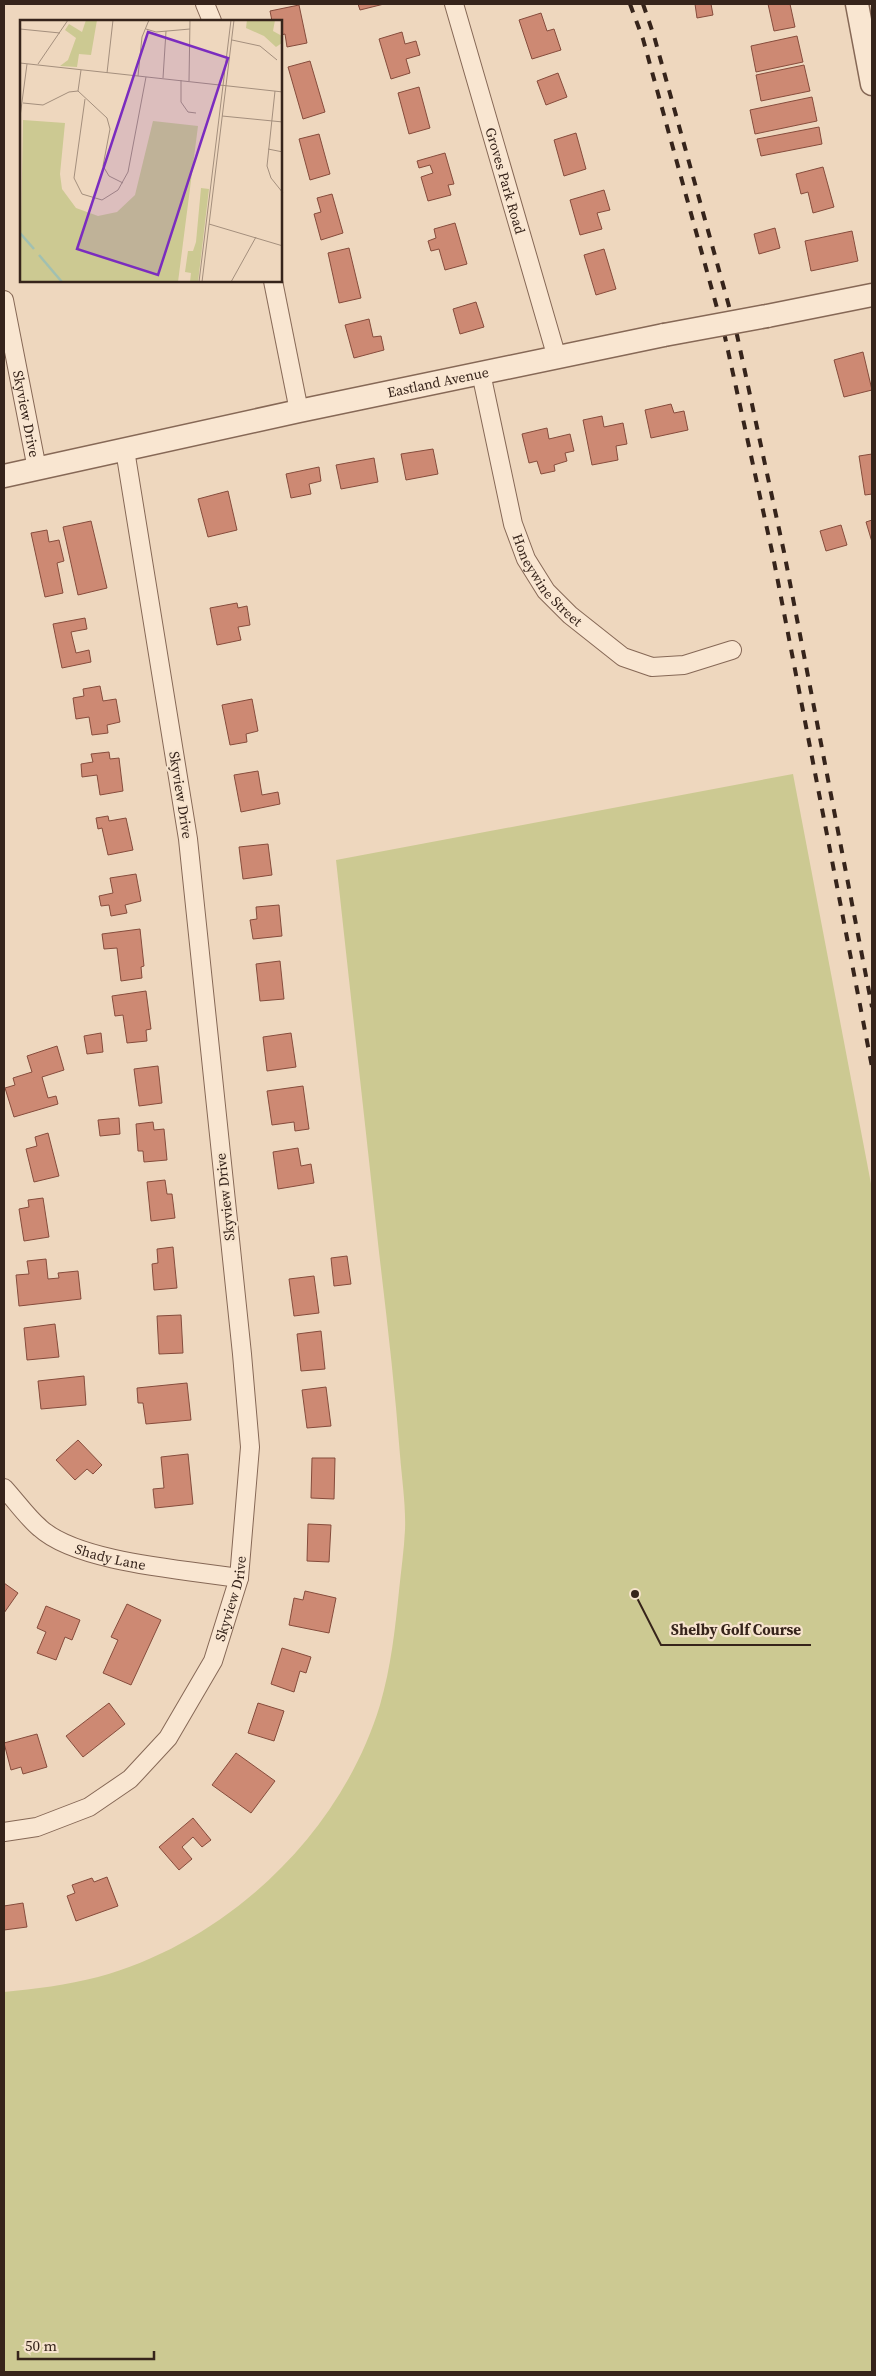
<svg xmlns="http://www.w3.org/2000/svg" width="876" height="2376" viewBox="0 0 876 2376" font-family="'Source Serif 4',serif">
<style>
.green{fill:#ccc992}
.building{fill:#cd8973;stroke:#864c3c}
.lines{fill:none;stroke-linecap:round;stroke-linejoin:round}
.minor-casing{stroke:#866856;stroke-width:20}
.tertiary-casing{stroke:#866856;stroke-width:25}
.minor{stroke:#f9e6d1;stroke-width:18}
.tertiary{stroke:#f9e6d1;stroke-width:22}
.rail{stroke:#36241b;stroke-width:4;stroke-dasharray:9 9;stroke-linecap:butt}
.tertiary-bridge-casing{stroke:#866856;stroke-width:25;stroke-linecap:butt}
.tertiary-bridge{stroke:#f9e6d1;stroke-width:22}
.labels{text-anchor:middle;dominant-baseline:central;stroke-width:4.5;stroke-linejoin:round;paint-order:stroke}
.street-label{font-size:14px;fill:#36241b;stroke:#f6e3cd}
.inset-river{fill:none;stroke:#a1c0b1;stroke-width:2.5}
.inset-road{fill:none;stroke:#a48f7d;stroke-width:1}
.view{fill:#7b2cbf;fill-opacity:0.15;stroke:#7b2cbf;stroke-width:2.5}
.inset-edge{fill:none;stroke:#36241b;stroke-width:2.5}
.leader{fill:none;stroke:#36241b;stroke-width:2}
.callout-dot{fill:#36241b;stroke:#f6e3cd;stroke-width:2}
.callout-label{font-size:15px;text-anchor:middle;font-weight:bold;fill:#36241b;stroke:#f6e3cd;stroke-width:4.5;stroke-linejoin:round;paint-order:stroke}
</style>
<rect width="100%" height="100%" fill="#eed7be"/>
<!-- green -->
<path class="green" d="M793 774 872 1189V2372H4V1992C35 1989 67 1985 98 1977 227 1942 341 1834 380 1705 391 1667 395 1630 399 1591 401 1571 404 1550 405 1530 406 1506 402 1480 400 1455 395 1388 387 1320 379 1252 365 1122 350 991 336 860Z"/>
<!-- building -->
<path class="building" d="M358 4H384L360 10Z
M695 4H711L713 15 697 18Z
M768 4H790L795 27 774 31Z
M299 5 307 43 287 47 285 34 281 35V21H272L270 11Z
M541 13 547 31 554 29 561 50 532 59 519 20Z
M402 32 405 44 416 41 420 55 406 59 410 73 391 79 379 39Z
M797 36 803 62 756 72 751 46Z
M310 61 325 112 303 119 288 67Z
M804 65 810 91 761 101 756 75Z
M558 73 567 97 546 105 537 81Z
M419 87 430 128 409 134 398 93Z
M812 97 817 121 755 134 750 110Z
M819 127 822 144 761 156 757 139Z
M576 133 586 169 564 176 554 140Z
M319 134 330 174 310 180 299 139Z
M445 153 454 184 448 185 451 195 428 201 421 177 433 173 430 165 419 168 417 161Z
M823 167 834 207 813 213 808 192 801 194 796 174Z
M604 190 610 210 597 213 602 229 580 235 570 200Z
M332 194 343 233 321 240 314 214 321 212 317 198Z
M455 223 467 264 445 270 439 249 431 251 428 241 436 238 434 229Z
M775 228 780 248 759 254 754 234Z
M852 231 858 261 811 271 805 241Z
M349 248 361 298 339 303 328 253Z
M604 249 616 289 596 295 584 255Z
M476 302 484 327 460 334 453 309Z
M369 319 373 337 381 336 384 350 354 358 345 325Z
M863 352 872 390 844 397 834 360Z
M671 404 674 413 684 411 688 430 651 438 645 410Z
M602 416 604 427 623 423 627 444 616 446 618 460 592 465 583 420Z
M547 428 549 439 570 434 574 451 565 453 567 461 554 465 555 471 541 474 537 461 529 463 522 434Z
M433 449 438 474 406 480 401 454Z
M872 454V494L865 495 859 456Z
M374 458 378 482 341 489 336 465Z
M319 467 321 481 309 484 311 494 291 498 286 474Z
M228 491 237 530 208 537 198 499Z
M872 520V542L866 522Z
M91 521 107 588 78 595 63 527Z
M841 525 847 545 826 551 820 531Z
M47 530 49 542 59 540 64 561 57 563 63 593 45 597 31 533Z
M237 603 238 608 247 606 250 625 238 627 241 640 217 645 210 608Z
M85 618 87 629 71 632 76 653 89 650 91 662 62 668 53 624Z
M100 686 103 701 116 699 120 722 107 725 108 733 92 735 89 717 76 719 73 698 84 696 83 689Z
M252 699 258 731 246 734 247 742 230 745 222 705Z
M109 752 110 759 119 758 123 791 100 795 97 775 82 777 81 764 93 762 91 754Z
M258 771 262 795 278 792 280 804 241 812 234 775Z
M108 816 109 821 126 818 133 850 108 855 102 828 98 829 96 818Z
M268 844 272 875 243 879 239 847Z
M136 874 141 901 125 905 127 913 111 916 109 905 101 906 99 896 113 893 110 878Z
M279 905 282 936 253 939 250 920 257 919 256 907Z
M140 929 144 966 141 967 142 978 121 981 117 948 104 949 102 934Z
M280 961 284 999 260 1001 256 964Z
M146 991 151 1029 146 1030 147 1041 127 1043 123 1015 115 1016 112 996Z
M101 1033 103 1052 87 1054 84 1036Z
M291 1033 296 1067 267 1071 263 1037Z
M57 1046 64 1070 42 1077 48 1098 56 1096 58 1104 14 1117 5 1088 15 1085 13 1078 32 1072 27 1056Z
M158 1066 162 1103 139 1106 134 1069Z
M303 1086 309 1129 295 1131 294 1122 272 1125 267 1091Z
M119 1118 120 1134 100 1136 98 1120Z
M153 1122 154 1130 164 1129 167 1160 144 1162 143 1151H138L136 1124Z
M48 1133 59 1176 34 1182 26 1149 37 1146 35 1137Z
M298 1148 301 1166 311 1164 314 1183 278 1189 273 1152Z
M165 1180 167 1194H172L175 1218 151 1221 147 1182Z
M43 1198 49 1237 24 1241 19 1209 29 1207 28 1200Z
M173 1247 177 1288 154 1290 152 1264 158 1263 157 1249Z
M347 1256 351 1284 334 1286 331 1258Z
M46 1259 48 1279 59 1278 58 1273 78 1271 81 1299 19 1306 16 1275 29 1274 27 1261Z
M314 1276 319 1313 294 1316 289 1279Z
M181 1315 183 1353 159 1354 157 1316Z
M55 1324 59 1357 27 1360 24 1328Z
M321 1331 325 1369 301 1371 297 1334Z
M84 1376 86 1405 41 1409 38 1381Z
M187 1383 191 1420 146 1424 143 1403H138L137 1388Z
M326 1387 331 1426 307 1428 302 1390Z
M78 1440 102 1465 93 1474 87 1469 75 1480 56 1460Z
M188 1454 193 1504 155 1508 153 1489 164 1488 161 1457Z
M312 1458H335L334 1499 311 1498Z
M308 1524 331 1525 329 1562 307 1561Z
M4 1583 18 1593 4 1613Z
M305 1591 336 1598 329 1633 289 1625 294 1598 303 1600Z
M127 1604 161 1620 131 1685 103 1673 118 1640 111 1637Z
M46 1606 80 1620 72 1640 65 1637 56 1660 37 1653 46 1632 37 1628Z
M282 1648 311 1657 306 1673 300 1671 294 1692 271 1684Z
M109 1703 125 1724 83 1757 66 1736Z
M258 1703 284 1711 274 1741 248 1733Z
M37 1734 47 1767 23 1774 21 1767 11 1770 4 1743Z
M236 1753 275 1781 251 1813 212 1785Z
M193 1818 211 1840 202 1847 193 1837 182 1847 192 1859 179 1870 159 1847Z
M107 1877 118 1906 76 1921 67 1896 75 1893 72 1885 92 1878 94 1882Z
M23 1903 27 1927 4 1930V1906Z"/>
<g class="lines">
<!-- minor casing -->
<g class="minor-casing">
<g id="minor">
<path d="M205 4 212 21"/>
<path id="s1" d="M454 4 557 358"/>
<path d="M273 281 299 411"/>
<path id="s2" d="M4 300 37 469"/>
<path id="s3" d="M481 373 513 524 526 559 546 591 570 615 623 657 652 667 684 665 732 650"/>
<path id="s4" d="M4 1488C16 1501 27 1517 40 1528 78 1563 188 1570 239 1578"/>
<path id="s5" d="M4 1832 37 1827 89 1807 130 1779 168 1738 213 1661 239 1578 250 1447 242 1354 188 839 125 450"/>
</g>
</g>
<!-- tertiary casing -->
<g class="tertiary-casing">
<g id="tertiary">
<path d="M857 4 872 84"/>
<path d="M767 316 872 295"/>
<path id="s6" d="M4 476 299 411 664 335"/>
</g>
</g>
<!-- minor -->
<use href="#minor" class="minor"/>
<!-- tertiary -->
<use href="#tertiary" class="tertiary"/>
<!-- rail -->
<path class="rail" d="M630 4 643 39 725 337 773 556 872 1067
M643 4 654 36 737 335 784 552 872 1007"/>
<!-- tertiary-bridge casing -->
<g class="tertiary-bridge-casing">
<path id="tertiary-bridge" d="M664 335 767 316"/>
</g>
<!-- tertiary-bridge -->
<use href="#tertiary-bridge" class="tertiary-bridge"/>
</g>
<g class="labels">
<!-- street labels -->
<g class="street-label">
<text stroke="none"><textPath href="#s1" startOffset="184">Groves Park Road</textPath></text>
<text stroke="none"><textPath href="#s6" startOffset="444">Eastland Avenue</textPath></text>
<text stroke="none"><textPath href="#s2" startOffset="116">Skyview Drive</textPath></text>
<text stroke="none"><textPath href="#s3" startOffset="221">Honeywine Street</textPath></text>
<text transform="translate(181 795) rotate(81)">Skyview Drive</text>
<text transform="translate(225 1197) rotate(-96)">Skyview Drive</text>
<text stroke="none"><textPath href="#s4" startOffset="131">Shady Lane</textPath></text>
<text stroke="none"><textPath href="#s5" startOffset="349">Skyview Drive</textPath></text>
</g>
</g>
<!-- overview -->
<g transform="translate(20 20)">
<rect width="262" height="262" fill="#eed7be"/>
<path d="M66 0H77L71 35 59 34 57 47 40 46 48 40 56 18 45 10 49 4 62 12ZM227 0H255L253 11 262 16V23L256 27 244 16 226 8ZM3 100 45 103 40 154 42 169 56 188 78 196 97 192 115 175 133 101 178 106 158 262H0ZM181 168 189 169 178 262H170L171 253 165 252 168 231H173L176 222Z" fill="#ccc992"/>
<path class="inset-river" d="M0 213 14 229M19 235 42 262"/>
<path class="inset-road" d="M0 9 40 13M126 9 136 12 170 9M212 20 240 26 257 40M0 43 263 72M18 44 48 0M87 53 93 0M118 56 122 17 129 0M143 58 146 11M161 60V82L168 92 176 93M169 61 170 0M58 71 87 98 90 109 83 146 89 156 103 163M58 71 61 50M255 71 247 146 251 158 263 173M65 79 54 158 62 174 82 180 98 170 108 152 126 57M3 83 23 85 49 72 58 71M202 96 263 102M0 97 7 44M248 129 263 132M189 204 263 226M179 262 211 0M182 262 214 0M211 262 236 217"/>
<path class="view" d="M128 12 208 38 138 255 57 229Z"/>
<rect width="262" height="262" class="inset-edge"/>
</g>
<!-- callouts -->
<path class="leader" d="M635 1594L661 1645H811"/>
<circle class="callout-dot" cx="635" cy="1594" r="5"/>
<g class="callout-label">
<text x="736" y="1635">Shelby Golf Course</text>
</g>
<!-- border -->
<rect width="876" height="2376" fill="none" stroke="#36241b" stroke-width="10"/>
<!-- scale -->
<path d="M18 2351v8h136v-8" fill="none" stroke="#36241b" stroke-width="2.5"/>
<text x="25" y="2351" font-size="15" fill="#36241b" stroke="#f6e3cd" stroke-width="4" paint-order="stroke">50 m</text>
</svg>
